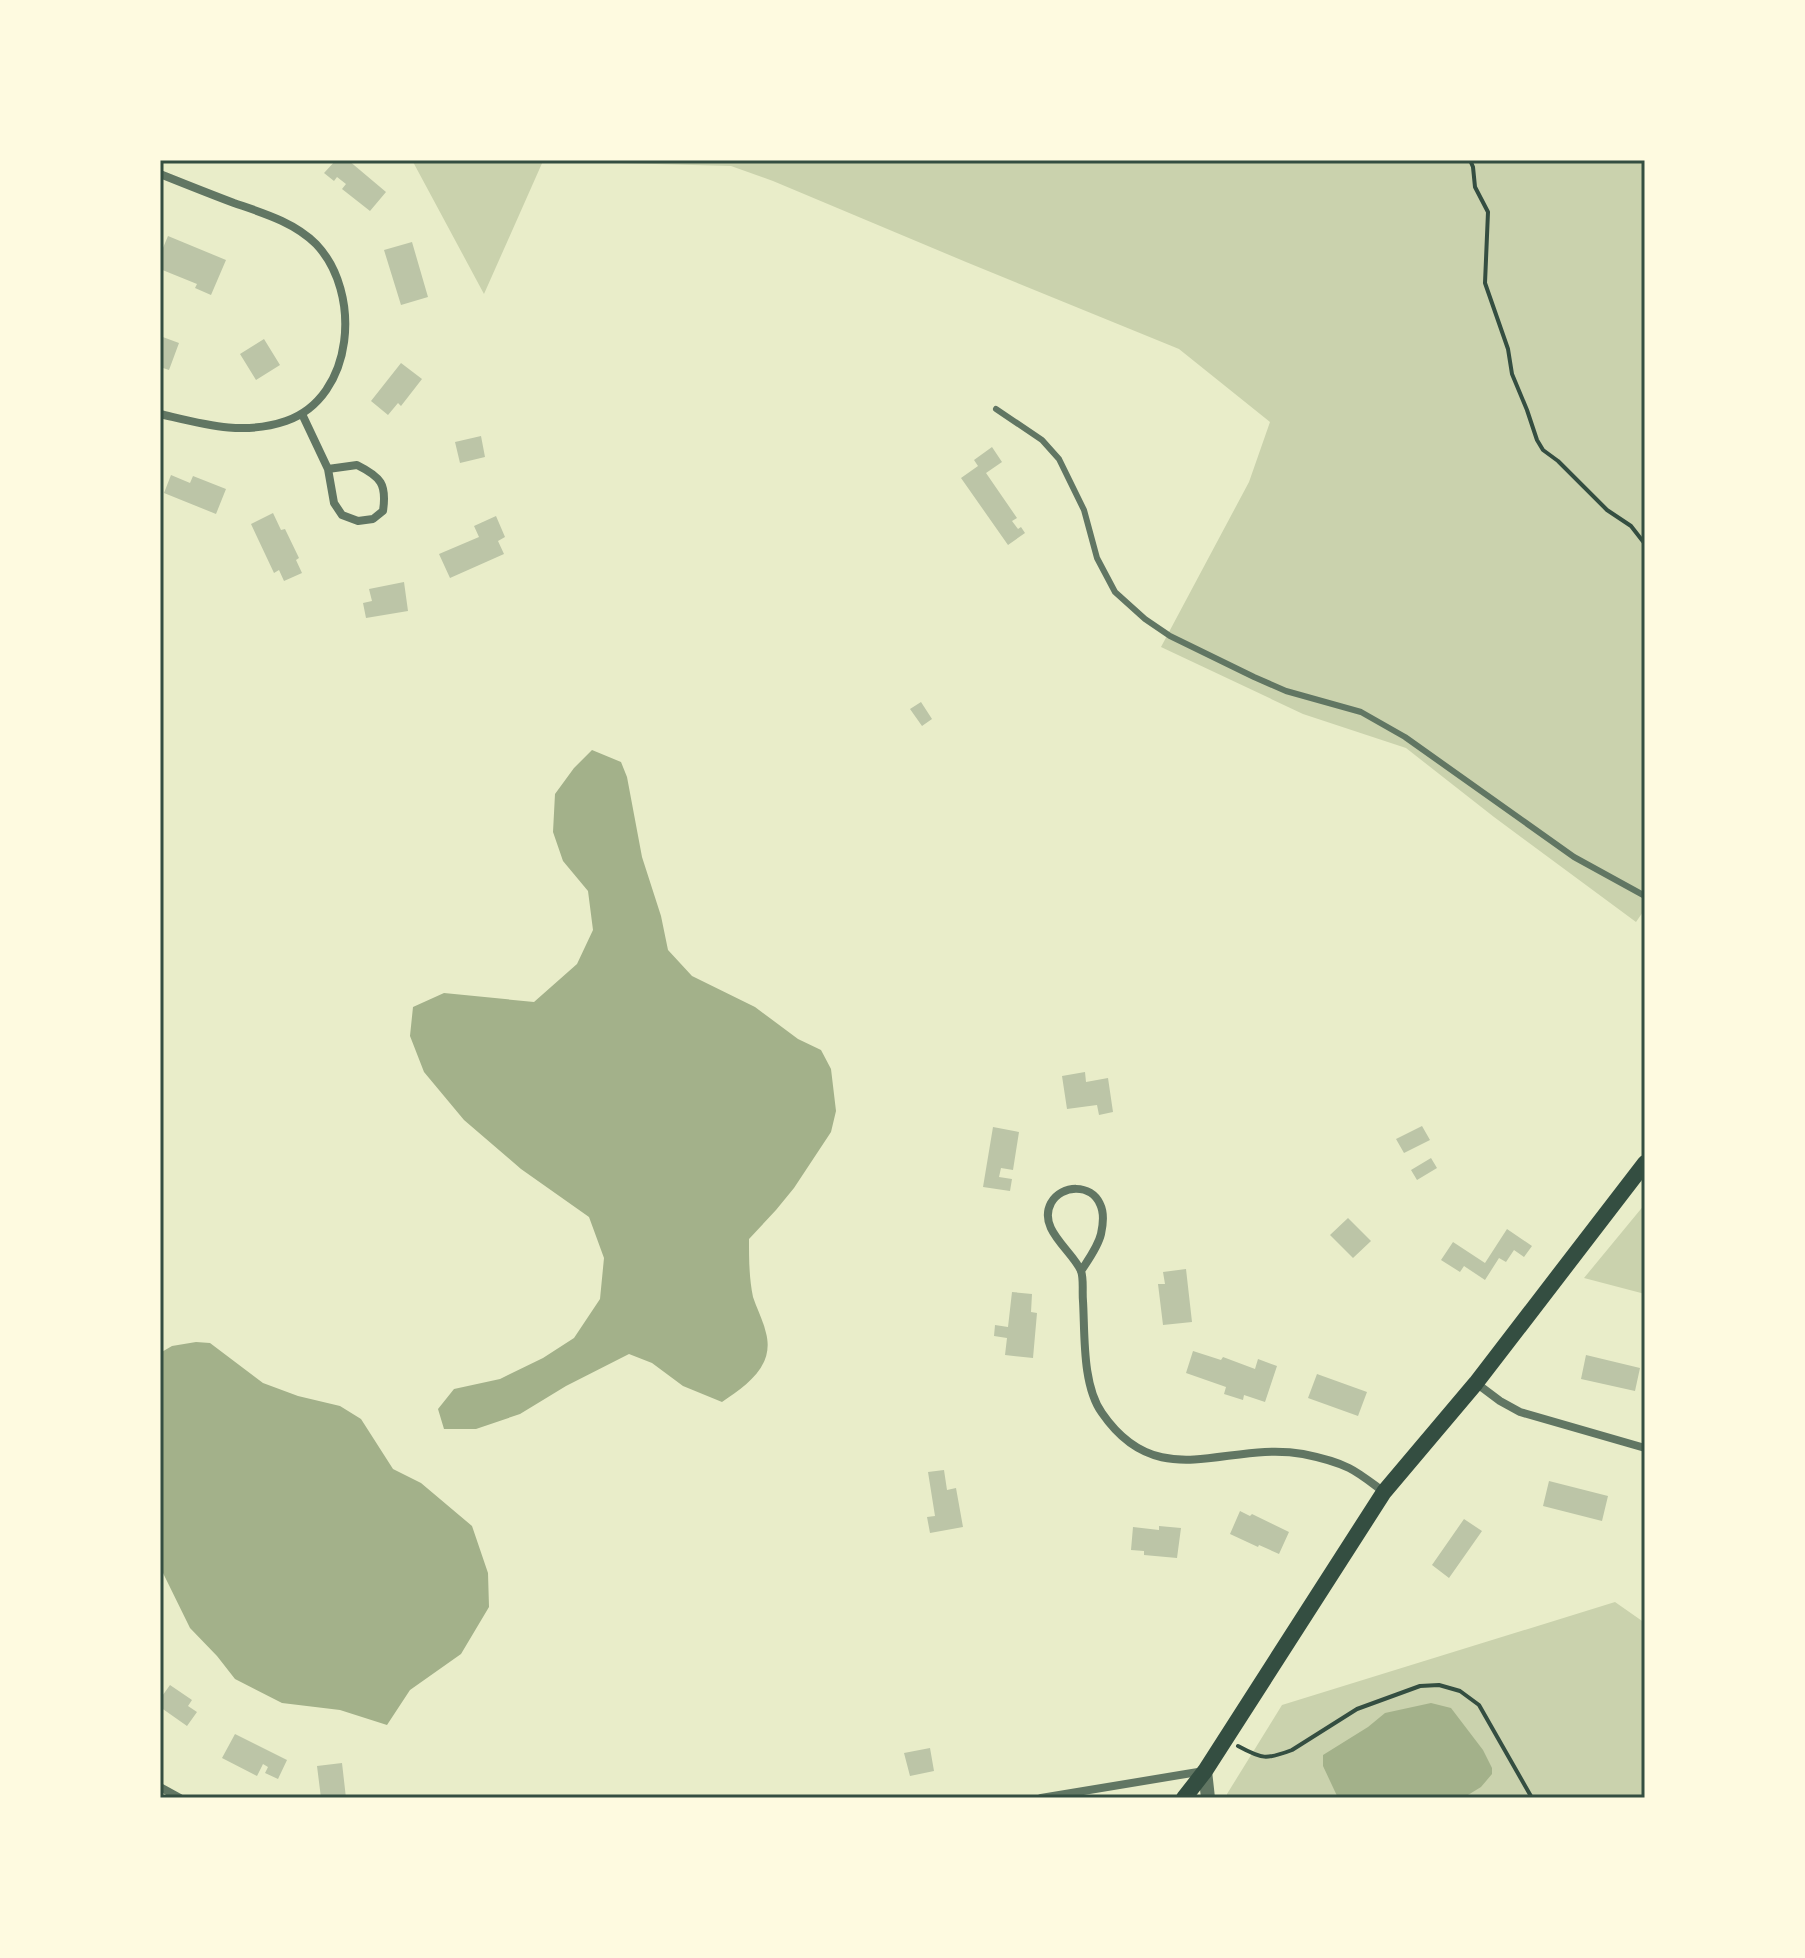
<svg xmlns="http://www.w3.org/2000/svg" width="1805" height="1958" viewBox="0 0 1805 1958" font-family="'Titillium Web',sans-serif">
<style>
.green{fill:#cad2ad}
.water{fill:#a3b18a}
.building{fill:#bcc5a7}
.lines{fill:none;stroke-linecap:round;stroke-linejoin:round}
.path{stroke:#344e41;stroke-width:4}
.service{stroke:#617663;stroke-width:6}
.minor{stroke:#617663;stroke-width:8}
.tertiary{stroke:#617663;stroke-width:14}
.secondary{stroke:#344e41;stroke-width:16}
.neatline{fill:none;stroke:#344e41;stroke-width:3}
</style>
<rect width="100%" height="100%" fill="#e9edc9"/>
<!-- green -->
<path class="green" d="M412 160H1645V909L1636 922 1494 817 1406 748 1303 714 1161 647 1249 482 1270 422 1179 349 966 262 773 181 731 166 543 161 484 294Z
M1645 1204V1294L1584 1278Z
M1615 1602 1645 1623V1798H1227V1794L1282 1705Z"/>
<!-- water -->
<path class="water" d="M592 750 621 762 627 777 642 857 661 916 668 950 692 976 755 1007 798 1039 821 1050 831 1069 836 1111 831 1132 794 1188 776 1210 749 1239C749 1258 749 1278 753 1297 757 1309 763 1320 766 1333 775 1366 746 1386 722 1402L683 1386 652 1363 629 1354 566 1386 520 1414 476 1429H444L438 1409 454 1389 500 1379 543 1358 574 1338 600 1299 604 1258 589 1217 521 1169 464 1120 424 1072 410 1036 413 1007 444 993 534 1002 577 964 593 930 588 891 563 861 553 832 555 794 574 768Z
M196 1342 210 1343 263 1383 298 1396 340 1406 361 1419 393 1469 421 1483 472 1526 488 1573 489 1607 461 1654 410 1690 387 1725 340 1710 282 1703 235 1679 217 1656 190 1628 163 1573 160 1567V1353L172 1346Z
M1431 1703 1451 1708 1483 1750 1492 1768V1774L1481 1787 1463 1798H1338L1323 1766V1755L1368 1727 1385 1713Z"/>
<!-- building -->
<path class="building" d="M336 160H348L386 192 370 211 342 189 346 184 337 177 334 181 324 173Z
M168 236 226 260 211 295 195 288 197 284 160 269V255Z
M412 242 428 297 401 305 384 250Z
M160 336 179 343 169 370 160 367Z
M264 339 280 365 256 380 240 354Z
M401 363 422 379 401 406 398 403 388 415 371 401Z
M481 436 485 457 460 463 455 442Z
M992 447 1002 462 986 473 1017 518 1012 521 1018 529 1021 527 1025 533 1008 545 961 478 978 466 974 460Z
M171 475 190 483 193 476 226 489 216 514 164 493Z
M273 513 281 530 285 529 299 558 296 560 302 573 284 581 279 570 274 573 251 524Z
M496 516 505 537 498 541 504 554 450 578 439 554 479 537 474 526Z
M404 582 408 611 366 618 363 603 372 601 369 589Z
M921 702 932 719 922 726 910 709Z
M1085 1072 1086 1082 1108 1078 1113 1112 1099 1115 1097 1105 1067 1109 1062 1076Z
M1422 1126 1430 1140 1404 1153 1396 1139Z
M993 1127 1019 1132 1013 1170 1001 1168 999 1177 1012 1179 1010 1191 983 1187Z
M1431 1158 1437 1168 1417 1180 1411 1170Z
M1348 1218 1371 1241 1353 1258 1330 1235Z
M1507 1229 1532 1246 1524 1257 1514 1250 1506 1262 1499 1258 1485 1280 1464 1266 1460 1272 1441 1260 1453 1242 1485 1263Z
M1186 1269 1192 1322 1163 1325 1158 1284H1165L1163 1272Z
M1012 1292 1032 1294 1031 1312 1037 1313 1033 1358 1005 1355 1007 1338 994 1336 995 1325 1008 1327Z
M1193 1351 1221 1360 1223 1357 1255 1369 1258 1359 1277 1366 1265 1402 1244 1395 1243 1400 1224 1394 1226 1387 1186 1373Z
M1586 1355 1640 1368 1635 1391 1581 1379Z
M1317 1374 1367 1392 1358 1416 1308 1398Z
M944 1470 947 1490 956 1488 963 1527 930 1533 927 1517 935 1516 928 1472Z
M1549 1481 1608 1496 1602 1521 1543 1506Z
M1240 1511 1250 1516 1252 1514 1289 1532 1279 1554 1259 1545 1258 1547 1230 1534Z
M1464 1519 1482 1531 1449 1578 1432 1565Z
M1159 1526 1181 1528 1177 1558 1144 1555V1551L1131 1550 1133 1527 1159 1530Z
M170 1685 192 1700 188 1706 197 1712 187 1726 160 1707V1699Z
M235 1734 287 1760 278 1779 265 1773 268 1767 263 1764 257 1776 222 1758Z
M930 1748 934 1771 910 1776 904 1753Z
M342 1763 346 1798H321L317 1766Z"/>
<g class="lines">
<!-- path -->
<path class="path" d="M1470 160 1473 167 1475 187 1488 212 1485 283 1508 349 1512 374 1527 410 1537 440 1543 450 1558 461 1607 510 1631 526 1645 544
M1238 1746C1262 1759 1266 1760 1292 1750L1357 1709 1420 1686 1439 1685 1460 1691 1479 1705 1532 1798"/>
<!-- service -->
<path class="service" d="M996 409 1042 440 1059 459 1084 510 1097 558 1115 592 1145 619 1170 636 1254 677 1286 691 1361 712 1405 737 1574 857 1645 896"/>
<!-- minor -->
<path class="minor" d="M160 174C185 184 210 194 234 203 263 213 294 222 316 244 362 292 355 397 286 421 242 436 203 424 160 414
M302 414 328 469
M357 465C381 477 387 484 383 511L373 519 358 521 342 515 334 503 328 469Z
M1081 1271C1088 1260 1098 1247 1101 1234 1103 1225 1104 1212 1100 1204 1091 1184 1062 1184 1051 1203 1037 1229 1073 1251 1081 1271 1084 1279 1082 1292 1083 1301 1085 1334 1082 1385 1102 1413 1159 1496 1227 1440 1303 1454 1318 1457 1335 1461 1349 1468 1361 1474 1373 1484 1384 1492
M1476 1383 1500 1401 1520 1412 1645 1448
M160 1787 180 1798
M1041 1798 1204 1771"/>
<!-- tertiary -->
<path class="tertiary" d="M1205 1771 1208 1798"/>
<!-- secondary -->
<path class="secondary" d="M1184 1798 1205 1771 1384 1492 1476 1383 1645 1163"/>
</g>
<!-- border -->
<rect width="1805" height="1958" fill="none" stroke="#fefae0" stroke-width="324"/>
<rect x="162" y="162" width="1481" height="1634" class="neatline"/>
</svg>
